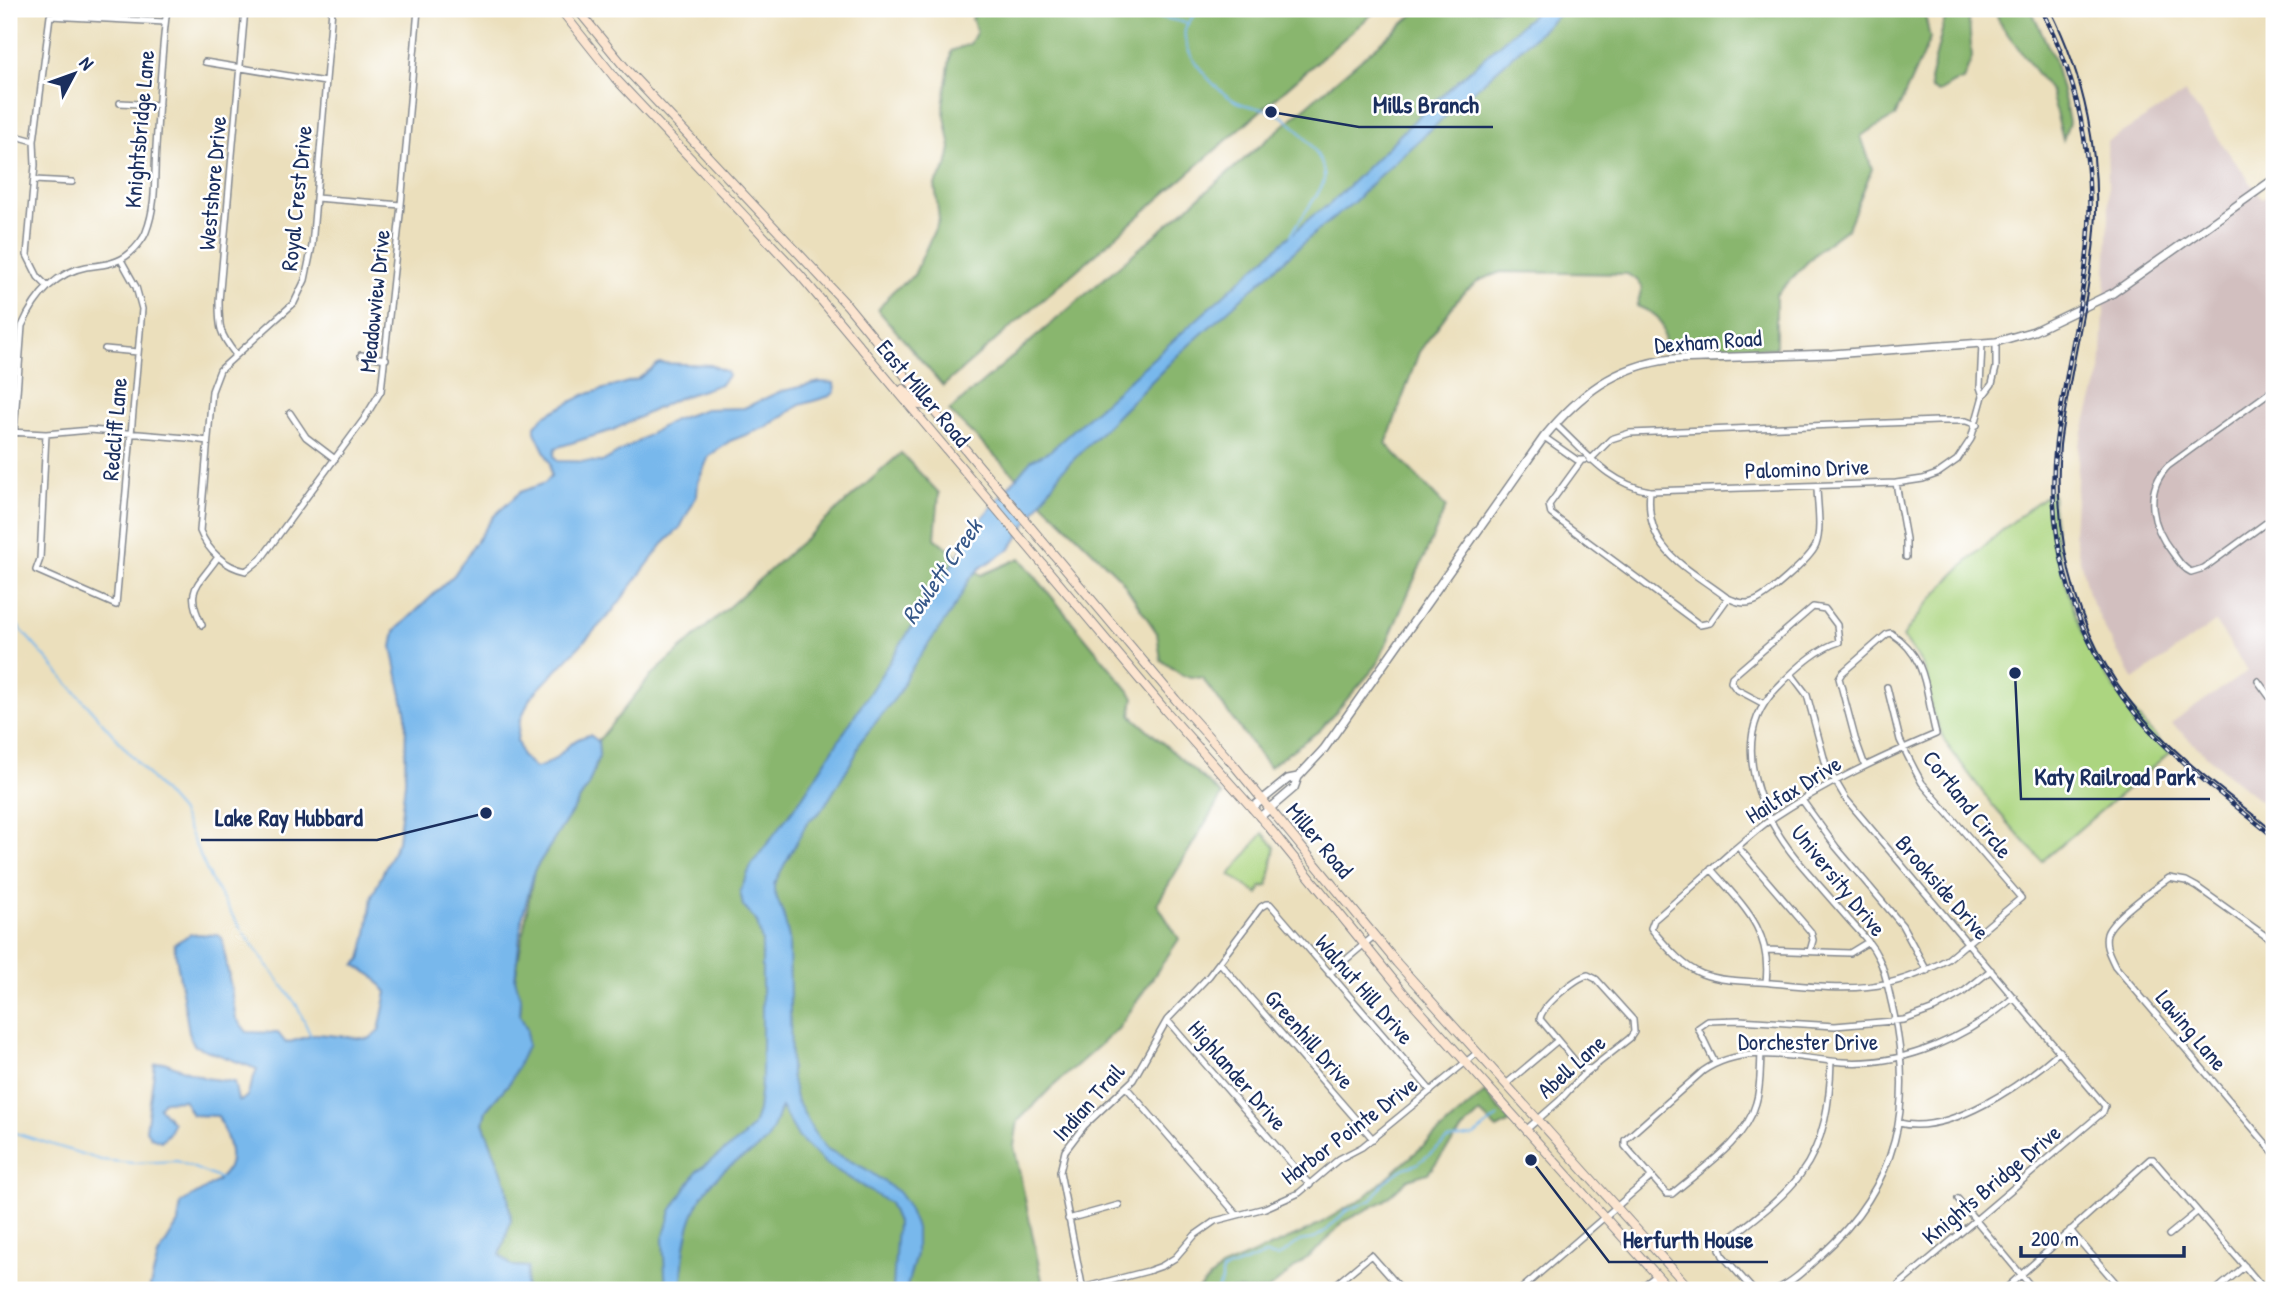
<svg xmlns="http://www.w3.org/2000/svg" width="2283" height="1299" viewBox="0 0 2283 1299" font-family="'Patrick Hand',sans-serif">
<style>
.industrial{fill:#d2bfbf}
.green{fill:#acd580;stroke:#64826f;stroke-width:2}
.forest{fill:#89b66e;stroke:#527266;stroke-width:2}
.water{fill:#78b8ec;stroke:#4a74a5;stroke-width:2}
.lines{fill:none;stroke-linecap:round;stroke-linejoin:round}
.stream{stroke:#78b8ec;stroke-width:2}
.minor-casing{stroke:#83878d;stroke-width:8}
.tertiary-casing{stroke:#83878d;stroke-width:10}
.secondary-casing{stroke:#83878d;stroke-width:10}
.minor{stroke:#fff;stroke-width:5}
.tertiary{stroke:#fff;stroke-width:7}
.secondary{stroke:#fce5d0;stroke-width:8}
.tram{stroke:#1b2f5e;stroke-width:2}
.rail-casing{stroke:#1b2f5e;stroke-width:4.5}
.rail{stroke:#fff;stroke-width:2;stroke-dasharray:5;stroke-linecap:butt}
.labels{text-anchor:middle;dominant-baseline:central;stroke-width:5;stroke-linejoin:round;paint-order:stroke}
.street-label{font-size:23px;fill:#1b2f5e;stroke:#fff}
.water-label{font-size:24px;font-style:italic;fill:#375889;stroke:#fff}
.leader{fill:none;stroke:#1b2f5e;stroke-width:2.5}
.callout-dot{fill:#1b2f5e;stroke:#fff;stroke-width:2.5}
.callout-label{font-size:24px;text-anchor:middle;font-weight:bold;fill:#1b2f5e;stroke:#fff;stroke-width:5;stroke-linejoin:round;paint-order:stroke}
</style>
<rect width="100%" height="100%" fill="#fff"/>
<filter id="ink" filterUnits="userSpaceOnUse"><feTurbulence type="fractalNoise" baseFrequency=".0143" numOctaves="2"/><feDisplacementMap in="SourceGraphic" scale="14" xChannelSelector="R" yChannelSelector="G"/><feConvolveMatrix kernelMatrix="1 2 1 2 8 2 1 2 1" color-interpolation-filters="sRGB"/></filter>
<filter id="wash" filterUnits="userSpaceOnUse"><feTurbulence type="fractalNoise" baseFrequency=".00686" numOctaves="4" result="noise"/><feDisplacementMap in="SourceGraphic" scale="28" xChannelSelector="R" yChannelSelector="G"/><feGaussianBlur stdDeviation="1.57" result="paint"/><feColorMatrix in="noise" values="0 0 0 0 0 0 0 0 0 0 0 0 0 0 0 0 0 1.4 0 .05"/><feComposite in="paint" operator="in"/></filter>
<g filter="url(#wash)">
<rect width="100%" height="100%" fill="#ebdfbc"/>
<!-- industrial -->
<path class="industrial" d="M2185 93 2262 198 2274 190V812L2225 772 2171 723 2248 671 2215 622 2134 680 2108 635 2088 593 2074 534 2079 445 2101 372 2109 216 2107 142Z"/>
<!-- green -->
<path class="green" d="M2052 491C2055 557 2072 628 2111 683 2128 708 2149 730 2170 752L2042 861 1994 807 1945 742 1931 709 1929 684 1923 665 1903 637C1941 580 1997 532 2052 491Z
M1263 833 1275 847 1268 886 1261 887 1258 894 1230 875Z"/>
<!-- forest -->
<path class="forest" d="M976 9H1378L943 386 878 310 893 291 914 275 939 220 935 184 947 167 951 148 943 106 951 51 970 44 977 31 972 19Z
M1420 9H1924L1930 39 1895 116 1861 136 1872 169 1848 228 1820 249 1776 295V348L1666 351C1661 322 1667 318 1637 306L1642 287 1637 280 1627 274 1501 272 1480 280 1461 295 1419 352 1386 444 1446 507 1377 665 1320 730 1269 767 1202 678 1183 676 1161 660 1157 633 1120 578 949 411Z
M1954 9H1968L1972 58 1963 80 1954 83 1939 92 1931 89 1930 80 1944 22Z
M1995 9H2031L2053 57 2065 102 2069 123 2063 140 2051 92 2000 24Z
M901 453 939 493 935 538 981 575 1020 558 1134 697 1131 715 1222 795 1157 904 1179 939 1118 1029 1050 1089 1018 1121 1014 1146 1044 1290H525L528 1267 512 1266 500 1255 511 1220 506 1183 483 1123 486 1110 511 1081 527 1030 520 1015 521 999 515 979 534 871 588 786 599 757 598 741 650 677Z
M1485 1092 1510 1122 1497 1129 1480 1113 1463 1129 1428 1173 1408 1179 1384 1201 1344 1221 1321 1246 1268 1290H1197L1221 1268 1307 1231 1365 1197Z"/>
<!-- water -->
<path class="water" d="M1539 9H1565L1378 177 1354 202 1316 232 1179 354 1061 472 1010 549 980 568 970 578 957 603 907 675 899 693 860 742 855 756 829 799 820 812 808 821 774 884V891L783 913 789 938 791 1074 796 1099 813 1131 827 1149 866 1169 898 1192 906 1203 916 1228V1254L906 1290H893L897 1222 889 1203 825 1163 799 1138 781 1107C776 1117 774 1132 766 1141 756 1153 738 1159 726 1169 689 1199 682 1245 682 1290H666L663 1239 671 1211 697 1171 742 1138 753 1126 758 1111 762 1074V942L757 922 743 906 740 891 752 864 803 796 982 518 1031 460 1050 451 1312 216 1330 204 1424 111Z
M659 363 711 365 727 372 728 376 721 384 676 399 613 430 555 448 554 456 557 461 602 462 672 421 705 409 744 408 779 392 820 382 834 383 835 392 830 396 800 405 766 427 730 441 709 456 698 482 697 495 680 528 663 544 611 613 530 698 520 721 517 740 522 756 535 768C563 762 563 740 590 735L598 741 599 756 588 786 534 871 522 919 515 979 521 999 520 1015 527 1030V1046L511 1081 486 1110 483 1123 506 1183 511 1220 500 1255 512 1266 528 1267 525 1290H149L158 1256 178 1223 181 1203C227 1176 244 1172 218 1116L192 1115 184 1100 164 1101 159 1107 173 1123 169 1133 161 1141 151 1137 146 1130 155 1064 164 1062 205 1078 234 1082 238 1100 241 1101 247 1096 257 1069 195 1046 190 1038 174 944 191 934 218 935 222 938 236 1018 247 1032 278 1033 286 1043 317 1034 369 1039 379 1031 387 992 373 976 355 965 361 959 367 934 372 896 398 841 405 782 406 715 392 647 395 631 454 575 493 517 520 492 545 483 551 476 550 463 535 432V426L544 416 584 395 638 379Z"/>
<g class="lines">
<!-- stream -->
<path class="stream" d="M1147 9 1155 16 1187 23
M1201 9C1195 15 1187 21 1185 30 1181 54 1216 90 1235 101 1248 108 1263 107 1276 113 1295 122 1327 158 1324 180 1322 192 1298 220 1291 235
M9 616 180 811 211 880 240 928 296 1004 311 1036
M9 1131 101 1160 133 1163 177 1161 223 1180
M1217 1290 1222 1281V1271L1265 1255 1278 1257 1300 1241 1313 1239 1327 1230 1346 1211 1372 1200 1385 1181 1404 1168 1417 1164 1448 1140 1474 1136 1498 1117"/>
</g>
</g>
<g filter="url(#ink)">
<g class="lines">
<!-- minor casing -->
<g class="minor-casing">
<path id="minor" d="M332 9 312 246 305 280 294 303 220 370 212 391 200 531C208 551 225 567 246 571L261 559 364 419 381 391 401 205 418 9
M205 62 325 82
M120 103 159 105
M9 134 34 141
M34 180 72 182
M316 198 401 205
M47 286 38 277 27 255 35 165 34 141 50 16 165 22
M1982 344 1980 387 1983 396
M105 349 138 352
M236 355C219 333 219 328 219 301L245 9
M361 355 386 359
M2274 389 2168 466C2143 492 2152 527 2172 552 2178 560 2182 568 2191 572L2204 568 2274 517
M290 413 306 437 335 459
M1555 424C1585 451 1608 484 1650 491L1896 483 1923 479 1937 474 1957 460 1971 439 1983 396 1992 384 1996 368V342
M9 432 46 434 90 430 187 438 207 441
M14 433 22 326C34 299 54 273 86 267 102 265 118 264 130 253 136 248 144 238 146 232 157 204 154 175 156 147 159 101 161 54 167 9
M46 434 40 559 36 570 116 605 142 309 136 287 121 260
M1544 437 1577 460H1584
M1590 460 1611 439 1630 433 1938 421H1966L1977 425
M1581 461 1549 505 1551 514 1700 625 1710 623 1728 598
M1896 483 1906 539V557
M1650 491C1644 550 1685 566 1726 597 1734 601 1743 605 1752 602 1765 599 1811 558 1816 545 1822 528 1817 504 1817 486
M202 625C184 589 197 587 218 557
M1792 675 1807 695 1826 765 1846 799 2105 1106 2103 1112 1893 1290
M2258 681 2274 703
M1764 704 1736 689 1731 682 1732 677 1813 607 1825 609 1837 625 1839 642C1816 649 1793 671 1776 689 1727 739 1760 815 1798 861 1815 881 1833 901 1850 921 1861 933 1872 944 1879 959 1886 973 1888 989 1892 1005 1915 1105 1899 1184 1821 1255 1807 1268 1793 1282 1775 1290
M1865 766 1855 738 1839 678 1842 673 1887 634 1891 633C1930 658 1925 695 1936 734 1880 758 1824 784 1773 818 1758 828 1745 841 1731 852 1705 875 1680 898 1654 920L1651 928 1654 932C1667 947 1682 966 1702 974 1724 982 1748 981 1771 983 1841 989 1884 996 1948 959L2021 898 1922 783C1914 769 1907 755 1900 740L1887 687
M1802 800 1836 847 1902 925 1927 971
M1738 847 1811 932 1813 940 1810 951
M1711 869C1743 906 1772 930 1766 982
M2274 942 2197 887 2186 881 2169 878C2155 888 2111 919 2107 934 2104 946 2110 955 2115 966L2274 1153
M1766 950 1850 953 1868 942
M1220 963 1373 1139
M1329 974 1374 936
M1167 1020 1310 1185
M1761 1054C1760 1070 1761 1087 1756 1103 1746 1141 1701 1169 1672 1194H1667L1625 1146V1140L1703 1071C1746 1042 1795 1059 1843 1062 1906 1066 1967 1037 2014 997
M1715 1063 1698 1028 1708 1021 1739 1020 1835 1026 1904 1020 1934 1009 1962 993 1991 970
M1506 1084 1557 1041
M1126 1087 1237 1215
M1899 1123C1950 1136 2024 1083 2060 1051
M1527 1129 1559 1101 1582 1076 1630 1038 1634 1032 1633 1020 1596 979 1588 975C1575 978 1541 1007 1540 1019L1581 1068 1593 1069
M1958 1199 2034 1290
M1068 1219 1119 1205
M2070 1230 2122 1290
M2169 1235 2197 1212
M1082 1288 1148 1271 1162 1266 1175 1258 1195 1235 1215 1221 1265 1208 1299 1193 1339 1159 1362 1147 1478 1052
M1083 1290 1060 1172 1065 1151 1084 1126 1133 1080 1167 1020 1209 976 1261 907 1266 904H1270L1431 1091
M1329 1290 1371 1255 1402 1290
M1520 1290 1651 1177
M1638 1290 1657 1275
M1753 1290 1723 1256 1720 1249 1722 1245C1747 1224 1781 1201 1800 1175 1825 1142 1830 1101 1831 1061
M2004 1290 2150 1159H2153L2265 1290
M2216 1290 2245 1266"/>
</g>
<!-- tertiary casing -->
<g class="tertiary-casing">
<path id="tertiary" d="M1252 808 1288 779 1298 777
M1260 817 1294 788 1298 777 1324 749 1544 437C1580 394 1615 366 1672 359L1832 354 1996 342 2034 331 2113 293 2274 179"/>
</g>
<!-- secondary casing -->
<g class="secondary-casing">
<path id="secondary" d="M560 9 615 78 800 275 1166 711 1268 826 1403 992 1670 1290
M577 9 627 70 847 305 975 461 1176 700 1233 764 1397 963 1691 1290
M903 389 919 405 930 406"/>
</g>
<!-- minor -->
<use href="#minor" class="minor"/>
<!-- tertiary -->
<use href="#tertiary" class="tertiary"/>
<!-- secondary -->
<use href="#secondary" class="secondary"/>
<!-- tram -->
<path class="tram" d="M2050 9C2084 76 2101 155 2095 230 2089 303 2069 374 2060 445 2052 548 2080 651 2152 727 2188 766 2234 798 2274 832"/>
<!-- rail casing -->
<g class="rail-casing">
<path id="rail" d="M2041 9C2077 75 2093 154 2089 229 2085 301 2065 371 2056 443 2045 532 2070 625 2123 698 2163 753 2222 794 2274 837"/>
</g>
<!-- rail -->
<use href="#rail" class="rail"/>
</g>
</g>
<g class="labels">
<!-- street labels -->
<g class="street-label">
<text transform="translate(139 129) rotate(-85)">Knightsbridge Lane</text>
<text transform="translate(212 183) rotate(-85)">Westshore Drive</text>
<text transform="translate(296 198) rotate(-84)">Royal Crest Drive</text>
<text transform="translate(374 301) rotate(-84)">Meadowview Drive</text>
<text transform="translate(1708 341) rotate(-4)">Dexham Road</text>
<text transform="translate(924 393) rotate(50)">East Miller Road</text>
<text transform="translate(114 429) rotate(-85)">Redcliff Lane</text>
<text transform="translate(1807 468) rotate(-2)">Palomino Drive</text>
<text transform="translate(1793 789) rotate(-32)">Hailfax Drive</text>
<text transform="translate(1968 804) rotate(52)">Cortland Circle</text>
<text transform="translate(1320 840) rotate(50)">Miller Road</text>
<text transform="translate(1839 880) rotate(51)">University Drive</text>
<text transform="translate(1943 887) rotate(49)">Brookside Drive</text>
<text transform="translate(1365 989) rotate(49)">Walnut Hill Drive</text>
<text transform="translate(2192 1030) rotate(50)">Lawing Lane</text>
<text transform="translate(1310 1039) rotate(49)">Greenhill Drive</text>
<text x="1808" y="1041">Dorchester Drive</text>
<text transform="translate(1571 1066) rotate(-42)">Abell Lane</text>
<text transform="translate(1238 1075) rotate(49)">Highlander Drive</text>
<text transform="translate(1088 1102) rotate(-48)">Indian Trail</text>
<text transform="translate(1349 1130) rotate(-37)">Harbor Pointe Drive</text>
<text transform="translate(1991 1184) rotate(-40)">Knights Bridge Drive</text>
</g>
<!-- water labels -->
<g class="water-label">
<text transform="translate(941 571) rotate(-55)">Rowlett Creek</text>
</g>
</g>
<!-- callouts -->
<path class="leader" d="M1271 112L1359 127H1493M2015 673L2021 799H2210M486 813L377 840H201M1531 1160L1609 1262H1768"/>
<g class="callout-dot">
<circle cx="1271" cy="112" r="7"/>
<circle cx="2015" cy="673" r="7"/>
<circle cx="486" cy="813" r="7"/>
<circle cx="1531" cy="1160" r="7"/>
</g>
<g class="callout-label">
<text x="1426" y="113">Mills Branch</text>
<text x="2115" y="785">Katy Railroad Park</text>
<text x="289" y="826">Lake Ray Hubbard</text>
<text x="1688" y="1248">Herfurth House</text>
</g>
<!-- margin -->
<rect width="2283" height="1299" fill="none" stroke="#fff" stroke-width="35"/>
<!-- north arrow -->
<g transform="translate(74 74) rotate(49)" stroke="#ffffff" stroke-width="5" paint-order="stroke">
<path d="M0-5L12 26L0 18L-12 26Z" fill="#1b2f5e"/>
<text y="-10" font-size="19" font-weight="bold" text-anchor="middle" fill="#1b2f5e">N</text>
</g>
<!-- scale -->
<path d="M2021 1246v10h163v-10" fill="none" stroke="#1b2f5e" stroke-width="3.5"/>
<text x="2031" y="1246" font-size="21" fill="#1b2f5e" stroke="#ffffff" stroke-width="5" paint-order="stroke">200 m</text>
</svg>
